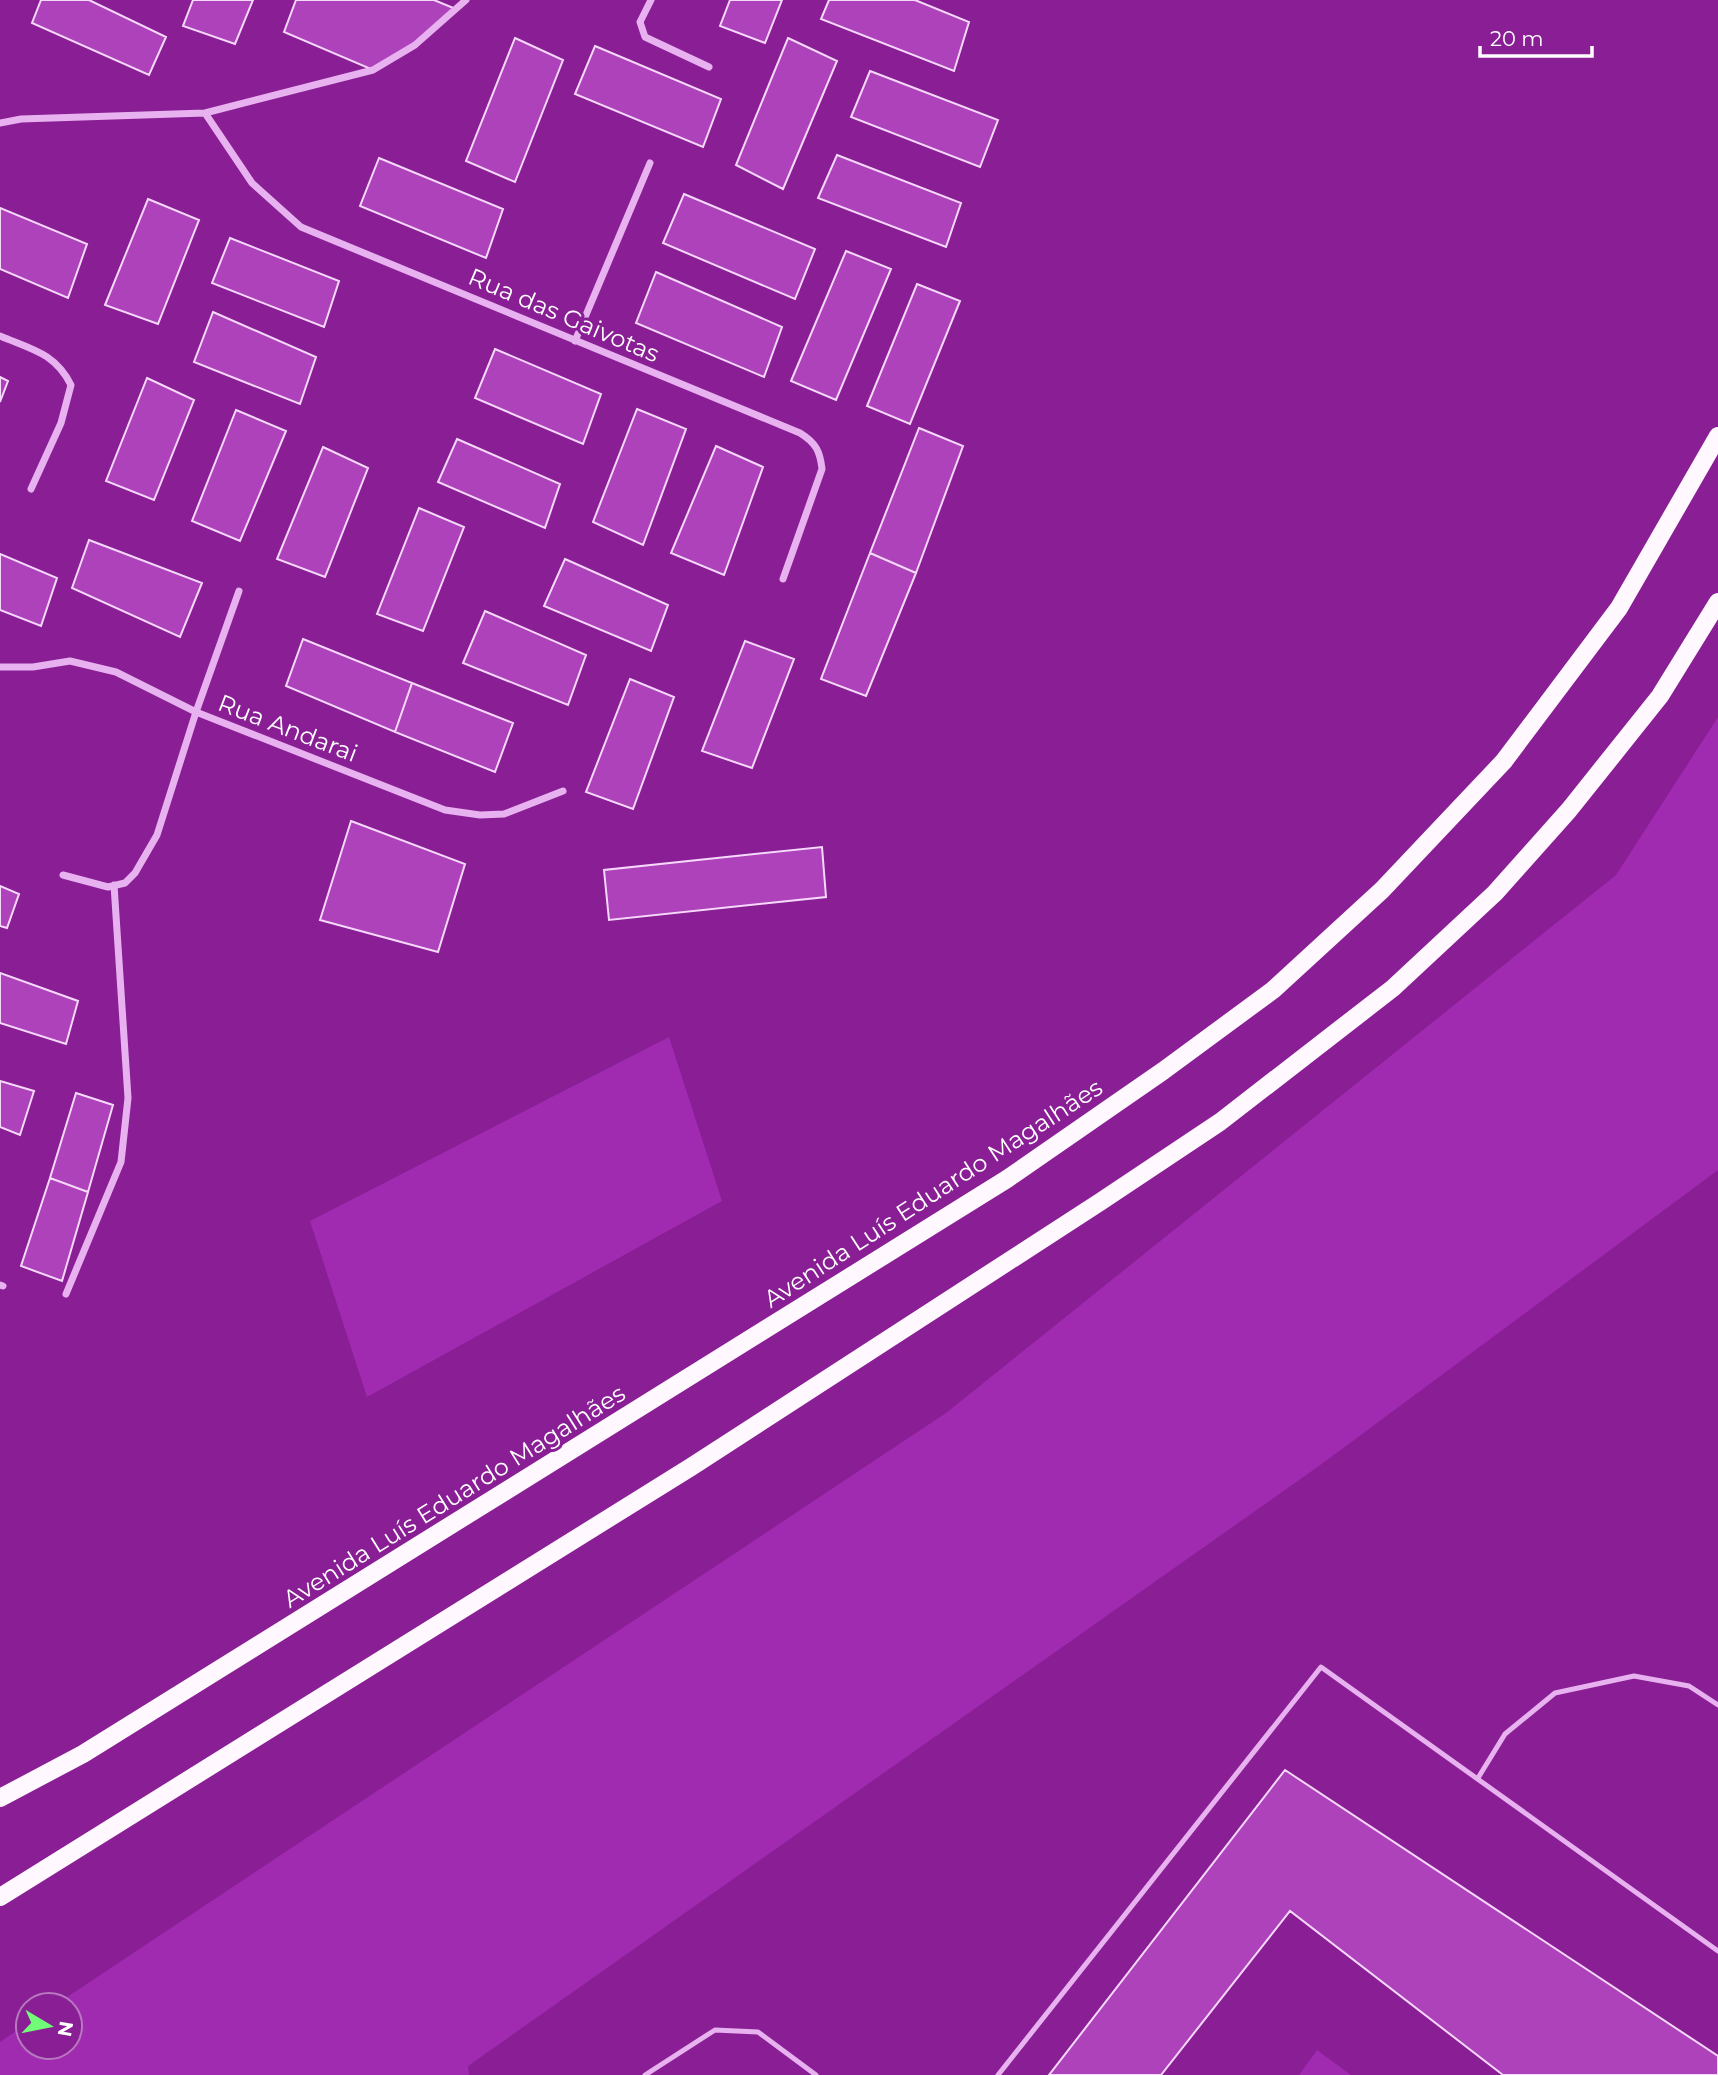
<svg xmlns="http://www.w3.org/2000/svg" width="1718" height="2075" viewBox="0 0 1718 2075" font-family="Montserrat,sans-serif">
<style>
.green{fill:#a02bb0}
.building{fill:#ad42bb;stroke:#f6d8fa;stroke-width:2}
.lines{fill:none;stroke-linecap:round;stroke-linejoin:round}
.lane{stroke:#e8b1ef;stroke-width:5}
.street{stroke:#e8b1ef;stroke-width:7}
.primary{stroke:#fff9ff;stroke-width:18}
.labels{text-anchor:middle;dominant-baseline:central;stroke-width:6;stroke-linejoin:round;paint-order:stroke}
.street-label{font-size:24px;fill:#fff;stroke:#891e95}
</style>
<rect width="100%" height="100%" fill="#891e95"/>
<!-- green -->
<path class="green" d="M1718 717V1170L1319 1466 468 2066 469 2075H0V2042L28 2023V2047H70V2005H55L946 1413 1616 875Z
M669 1037 722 1201 367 1397 310 1221Z
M1317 2050 1351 2075H1299Z"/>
<!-- building -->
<path class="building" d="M41 0H89L166 37 149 75 32 23Z
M193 0H253L235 44 183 26Z
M296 0H434L456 9 415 45 373 70 284 32Z
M730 0H782L765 43 720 26Z
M829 0H915L969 22 954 71 821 19Z
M515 38 563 60 515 182 466 161Z
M788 38 837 61 783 189 736 165Z
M595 46 721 99 703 147 575 94Z
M870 71 998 120 980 167 851 117Z
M837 155 961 203 946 247 818 198Z
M379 158 503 209 486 258 360 206Z
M684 194 815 249 795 299 663 243Z
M148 199 199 220 158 324 105 305Z
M0 208 87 244 68 298 0 269Z
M230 238 339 281 324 327 212 283Z
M846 251 891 269 836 400 791 381Z
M656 272 782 327 764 377 636 323Z
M917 284 960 301 910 424 867 406Z
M213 312 316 357 300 404 194 362Z
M495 349 601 394 583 444 475 398Z
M0 377 8 381 0 402Z
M147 378 194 400 154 500 106 481Z
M637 409 686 429 643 545 593 522Z
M236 410 286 431 240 541 192 521Z
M919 428 963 446 916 573 870 553Z
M457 439 560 484 545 528 438 482Z
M716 446 763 467 724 575 671 553Z
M323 447 368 468 325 577 277 559Z
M419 508 464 527 423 631 377 614Z
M89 540 202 583 180 637 72 588Z
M870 553 916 573 866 696 821 679Z
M0 554 57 578 41 626 0 610Z
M565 559 668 605 651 651 544 606Z
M485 611 586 655 568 705 463 663Z
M303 639 412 683 395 732 286 686Z
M745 641 794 659 752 768 702 751Z
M630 679 674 697 633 809 586 792Z
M412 683 513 723 495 772 395 732Z
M351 821 465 864 438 952 320 920Z
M822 847 826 897 609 920 604 870Z
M0 886 19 894 7 928 0 926Z
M0 973 78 1001 66 1044 0 1023Z
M0 1081 34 1091 20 1135 0 1127Z
M76 1093 113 1105 88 1192 50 1178Z
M50 1178 88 1192 62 1281 21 1266Z
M1285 1770 1718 2056V2075H1503L1290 1911 1161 2075H1049Z"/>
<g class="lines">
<!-- lane -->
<path class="lane" d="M1478 1778 1505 1734 1555 1693 1634 1676 1689 1686 1718 1705
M645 2075 715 2030 758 2032 816 2075
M998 2075 1321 1667 1718 1951"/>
<!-- street -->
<path class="street" d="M651 0 640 22 645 37 709 67
M205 113 252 183 301 227 800 433C816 443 820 451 822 469L783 579
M0 123 21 119 205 113 373 70 415 45 466 0
M0 336C31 349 55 353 71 385L61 423 31 489
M575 341 650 163
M0 667H33L70 661 116 672 196 712 445 810 480 815 504 814 563 791
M63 875 108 887 125 883 135 873 157 835 196 712 239 591
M0 1285 3 1286
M66 1294 121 1162 128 1098 114 885"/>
<!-- primary -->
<path class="primary" d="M0 1798 83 1754 1007 1179 1163 1071 1273 990 1382 890 1504 761 1619 608 1718 436
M0 1897 691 1467 1100 1202 1220 1122 1393 988 1495 893 1569 810 1660 696 1718 602"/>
</g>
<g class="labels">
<!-- street labels -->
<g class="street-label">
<text transform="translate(564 315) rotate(23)">Rua das Gaivotas</text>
<text transform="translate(288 728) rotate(21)">Rua Andarai</text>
<text transform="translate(933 1193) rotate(-33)">Avenida Luís Eduardo Magalhães</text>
<text transform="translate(454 1496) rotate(-32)">Avenida Luís Eduardo Magalhães</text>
</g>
</g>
<!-- north arrow -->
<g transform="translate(49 2026) rotate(100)"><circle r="33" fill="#891e95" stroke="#b878bf" stroke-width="2"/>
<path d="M0-5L12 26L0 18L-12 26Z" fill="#71fd78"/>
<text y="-10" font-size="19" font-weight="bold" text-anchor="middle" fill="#ffffff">N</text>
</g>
<!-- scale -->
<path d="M1480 46v10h112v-10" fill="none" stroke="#ffffff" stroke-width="3.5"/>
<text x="1490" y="46" font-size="21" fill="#ffffff" stroke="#891e95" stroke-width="5" paint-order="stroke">20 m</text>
</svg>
